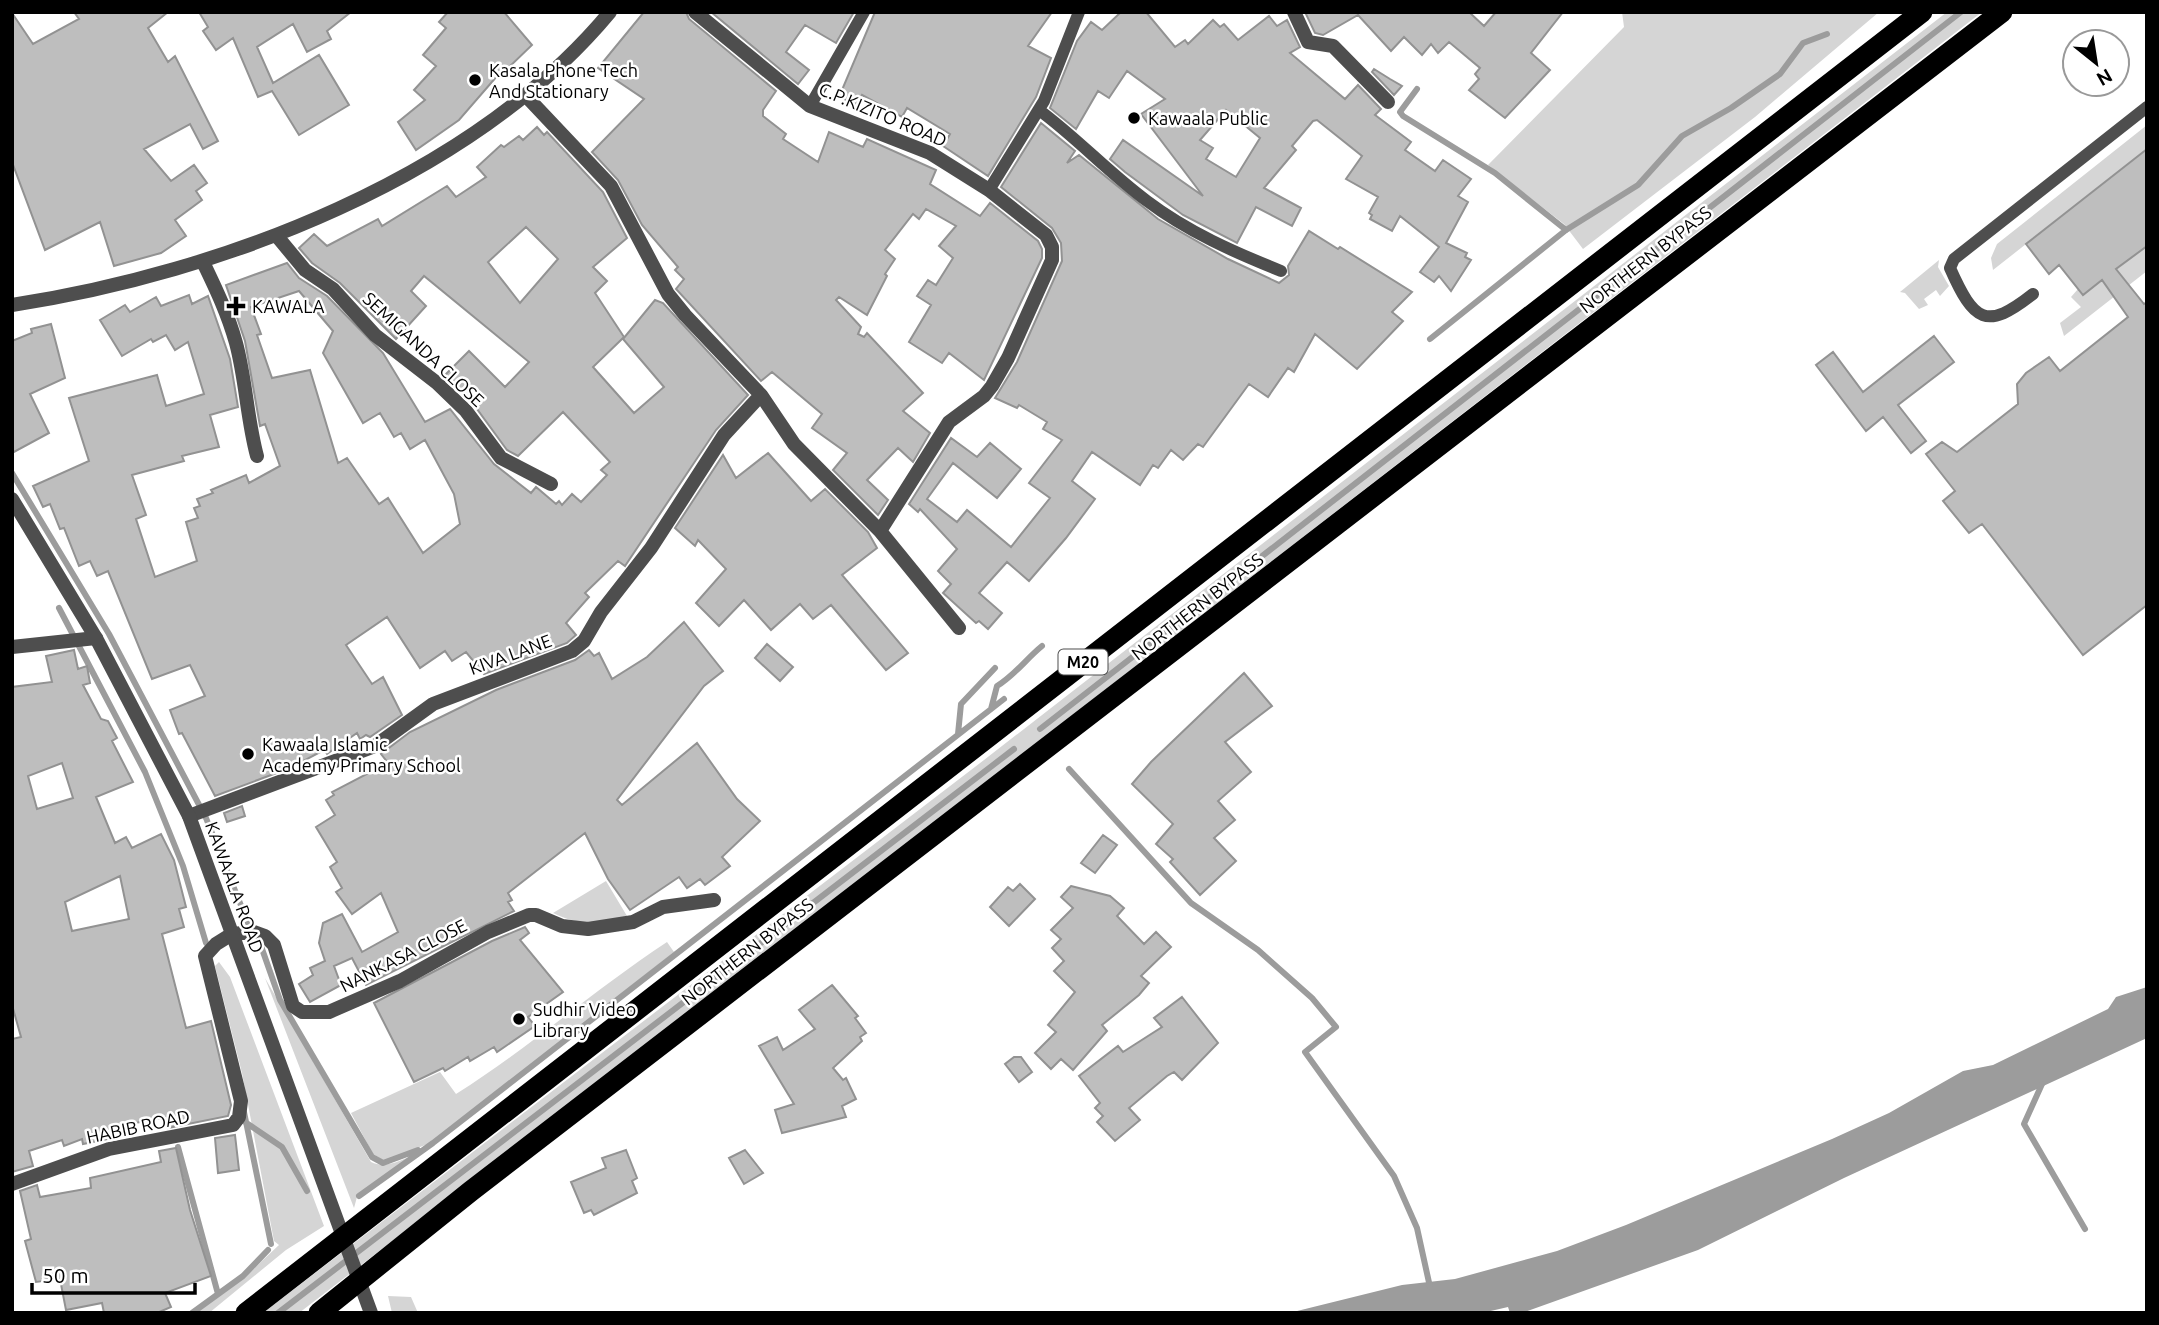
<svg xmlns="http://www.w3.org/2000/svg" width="2159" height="1325" viewBox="0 0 2159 1325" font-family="Ubuntu,sans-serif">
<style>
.green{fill:#d5d5d5}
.water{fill:#9c9c9c}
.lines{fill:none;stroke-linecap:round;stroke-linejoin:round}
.stream{stroke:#9c9c9c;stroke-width:6}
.building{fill:#bebebe;stroke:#929292;stroke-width:2;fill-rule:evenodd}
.service{stroke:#4e4e4e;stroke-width:12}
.minor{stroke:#4e4e4e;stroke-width:14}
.tertiary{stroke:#4e4e4e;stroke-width:14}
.motorway{stroke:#000;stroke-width:21}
.poi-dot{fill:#000;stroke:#fff;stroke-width:2.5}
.labels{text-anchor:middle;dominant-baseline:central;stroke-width:5;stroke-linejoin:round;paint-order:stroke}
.shield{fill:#fff;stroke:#4c4c4c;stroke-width:2}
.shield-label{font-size:16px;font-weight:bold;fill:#000}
.poi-label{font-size:18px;fill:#000;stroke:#fff;text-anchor:start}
.street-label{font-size:18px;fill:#000;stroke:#fff}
</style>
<rect width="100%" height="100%" fill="#fff"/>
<!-- green -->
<path class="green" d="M1622 12H1879L1755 117 1583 249 1564 224 1488 165 1624 27Z
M1947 12H1982L299 1313H263L984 760Z
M2147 125V149L1993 270 1991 258 1997 244Z
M2147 246V271L2064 336 2060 323 2081 307 2071 297 2078 289 2083 295Z
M1939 260 1938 267 1949 286 1940 296 1936 290 1924 299 1928 305 1919 309 1905 293 1900 292Z
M606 881 627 916C601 926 577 925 553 913Z
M667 942 674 952 433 1142 384 1161 373 1154 351 1113 440 1072 456 1094C529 1048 594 990 667 942Z
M219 962 230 977 324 1226 286 1250 209 1313H199L197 1311 245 1277 279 1245 274 1241 242 1073 215 966Z
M265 978 371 1162C386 1169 401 1160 416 1154L357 1197 354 1208Z
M388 1296 411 1297 418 1313H392Z"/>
<!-- water -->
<path class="water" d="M2147 987V1038L1844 1178 1698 1250 1522 1313H1510L1508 1307 1482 1313H1289L1402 1285 1455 1279 1557 1251 1626 1225 1832 1139 1889 1113 1963 1071 1993 1065 2108 1009 2116 997Z"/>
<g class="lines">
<!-- stream -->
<path class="stream" d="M1417 89 1400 112 1403 116 1495 173 1566 230
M1430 339 1566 230 1638 185 1682 136 1731 108 1780 74 1803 43 1827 34
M12 473 109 634 206 818 250 928
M59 608 145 772 183 866 206 943
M991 709 997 686C1015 675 1026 659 1042 646
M1040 729 1961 12
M958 734 961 704 995 668
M1069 769 1191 903 1258 950 1312 998 1336 1027 1305 1052 1394 1176 1417 1228 1430 1287
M261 946 280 1000 372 1157 383 1163 418 1150
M2042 1084 2024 1124 2085 1229
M244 1112 271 1244
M245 1122 282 1147 307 1191
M178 1147 218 1294
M359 1196 433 1143 1004 699
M192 1313 243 1276 268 1250
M278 1313 1014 749"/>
</g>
<!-- building -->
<path class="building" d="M74 12H168L148 28 168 62 175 56 218 141 203 149 190 124 144 149 171 181 194 165 207 183 196 191 202 200 175 220 186 236 161 253 114 266 100 222 45 250 12 162V13L33 44 79 19Z
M199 12H351L327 31 331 39 307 52 293 24 257 47 273 83 319 55 349 105 299 135 272 91 258 97 233 38 216 50 203 31 208 27Z
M448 12H504L532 45 506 70 504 68 459 120 416 150 398 122 425 100 414 90 436 66 423 55 446 28 439 22Z
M644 12H686L689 19 776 91 763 110V116L786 134 783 139 818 162 829 132 863 147 867 139 936 170 930 184 980 216 990 203 1038 241 1042 249V258L984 380 949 353 942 363 909 342 931 305 917 296 928 280 936 285 953 258 939 246 956 226 926 209 919 219 913 214 885 250 895 259 885 274 887 276 867 315 839 297 836 300 861 327 858 334 864 337 867 333 923 393 903 411 930 433 913 462 898 448 867 480 888 500 878 515 833 470 847 453 812 428 822 414 772 372 761 381 676 289 684 279 675 270 678 267 642 225 618 180 592 152 644 99 598 68Z
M711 12H854L836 43 805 25 786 52 809 70 798 84Z
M875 12H1052L1028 46 1051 58 1036 97 988 176 943 146 950 134 907 108 902 117 862 95 857 105 839 97Z
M1121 12H1146L1175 47 1185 40 1188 44 1213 20 1220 27 1224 24 1238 40 1269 16 1277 26 1287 20 1300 47 1290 53 1345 99 1358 85 1381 109 1375 115 1411 142 1405 150 1435 171 1443 160 1471 179 1458 196 1468 202 1446 243 1467 253 1465 257 1471 260 1451 291 1439 276 1434 282 1420 272 1439 247 1400 216 1392 231 1370 219 1372 215 1369 213 1378 197 1346 179 1362 156 1317 120 1313 121 1292 146 1296 150 1264 188 1301 208 1292 226 1256 207 1237 243 1183 215 1125 172 1110 159 1123 140 1203 196 1141 114 1165 99 1127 71 1109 98 1098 91 1076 129 1050 108 1077 41 1091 22 1102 30ZM1226 110 1260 138 1236 177 1206 159 1213 148 1200 140Z
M1305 12H1469L1484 26 1496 12H1563L1531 53 1550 70 1505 118 1469 90 1479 79 1475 74 1480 68 1449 42 1438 53 1431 44 1422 55 1404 37 1391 51 1358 15 1323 35 1315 33Z
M1374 69 1390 79 1402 86 1394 95 1372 72Z
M1041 123 1075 151 1067 163 1079 155 1158 219 1228 259 1279 283 1289 275 1288 266 1309 231 1338 249 1340 247 1412 292 1392 312 1403 321 1357 369 1315 334 1294 372 1288 368 1268 397 1249 384 1203 447 1198 444 1183 460 1171 450 1158 468 1153 465 1140 485 1092 452 1072 481 1095 499 1066 538 1029 581 1007 562 979 593 1002 613 988 629 979 621 976 623 943 593 951 584 938 571 957 549 920 509 918 512 909 504 951 438 977 457 990 443 1021 469 997 498 953 463 927 499 957 522 967 510 1011 547 1050 498 1029 483 1062 440 1043 429 1047 422 1019 405 1017 408 995 398 1017 362 1062 261 1061 243 1052 228 1001 187Z
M537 127 544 135 547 132 603 192 627 238 593 267 607 281 595 293 624 337 593 367 634 413 664 387 623 339 655 300 663 303 748 395 716 430 625 566 618 561 585 593 589 597 566 623 576 635 567 643 484 674 466 652 452 661 445 651 420 668 387 617 346 645 372 684 383 677 402 715 370 737 366 735 360 739 357 733 327 754 324 750 290 768 215 796 182 733 179 734 170 710 205 696 190 665 152 679 108 571 97 576 90 561 79 566 64 528 60 529 50 504 43 507 33 486 89 461 69 398 157 375 166 406 204 394 188 342 175 350 166 335 153 342 151 339 122 356 100 320 125 305 130 312 156 297 161 306 189 295 192 304 208 296 230 359 238 407 210 415 219 447 182 456 184 461 132 475 146 515 136 519 155 577 197 561 186 522 198 518 194 508 200 506 197 499 213 493 211 490 246 475 249 483 280 466 265 424 260 426 245 341 226 285 287 263 299 278 327 296 383 353 425 422 450 409 494 464 531 493 536 487 556 504 559 501 562 505 572 494 581 502 607 475 601 470 610 462 563 412 518 456 507 450 474 405 444 376 469 351 505 387 529 362 424 276 411 291 426 306 396 339 340 283 312 263 299 248 314 234 327 246 378 219 382 226 447 186 456 197 486 177 477 167 501 145 504 147 519 136 523 140ZM526 227 558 259 520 303 488 262ZM299 291 333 331 323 353 363 423 380 413 394 437 401 433 410 449 425 440 454 494 460 524 423 553 388 498 379 504 347 458 338 463 310 370 272 378 257 335 261 334 251 307Z
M2147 149V246L2116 269 2144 304 2147 302V605L2083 655 1982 524 1969 533 1943 501 1955 491 1926 454 1942 442 1957 452 2018 404 2017 384 2026 373 2049 357 2060 371 2128 317 2102 280 2083 295 2059 265 2049 274 2026 244Z
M51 324 65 378 30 394 49 433 12 453V341L32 333 31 329Z
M1934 336 1954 362 1898 405 1926 441 1911 453 1883 417 1866 431 1816 365 1833 352 1863 392Z
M768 453 811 501 825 489 868 532 877 548 842 575 908 653 886 670 831 605 813 619 800 604 771 630 744 600 719 626 696 603 726 569 698 540 695 546 675 528 723 455 736 478Z
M684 622 723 671 704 686 617 800 622 805 697 743 737 799 760 821 722 857 730 866 705 885 700 879 687 888 679 877 630 910 608 879 585 833 508 893 512 900 508 902 514 911 366 985 352 958 334 966 341 985 310 1002 299 984 313 975 310 968 325 961 319 943 323 923 342 914 362 952 398 932 381 893 352 914 336 892 342 888 330 867 337 862 316 827 335 815 326 800 334 795 332 792 388 763 381 754 410 732 496 690 575 660 589 650 594 656 599 653 612 679 647 657Z
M767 644 793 667 780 681 755 658Z
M74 650 78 669 87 666 90 683 83 685 101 719 108 721 117 738 112 741 133 782 96 797 115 843 126 837 132 848 161 834 174 860 186 907 179 909 184 927 162 934 186 1028 211 1021 231 1105 228 1116 168 1128 166 1117 130 1124 132 1134 83 1144 82 1139 64 1146 62 1140 29 1151 33 1166 12 1172V1039L21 1037 12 1005V687L52 682 46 656ZM62 763 73 798 37 809 28 776ZM120 876 129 919 72 931 65 902Z
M1244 673 1272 706 1225 742 1251 772 1218 801 1235 820 1214 838 1236 861 1200 895 1170 862 1173 859 1156 844 1173 824 1132 784 1151 762Z
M242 806 245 816 227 822 224 813Z
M1103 835 1117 845 1095 873 1081 863Z
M1020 884 1035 899 1009 926 990 907 1008 887 1013 891Z
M1071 886 1110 896 1124 908 1117 916 1144 944 1156 932 1171 947 1141 976 1149 983 1139 995 1102 1025 1107 1031 1073 1070 1061 1059 1051 1069 1035 1053 1056 1032 1048 1025 1075 992 1054 971 1064 961 1052 948 1061 939 1051 930 1073 908 1061 897Z
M525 927 529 933 520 940 563 992 528 1017 535 1026 497 1052 494 1047 470 1061 468 1057 445 1071 443 1068 414 1082 374 1003 492 941Z
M832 985 858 1016 855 1018 866 1033 860 1037 862 1041 833 1068 843 1080 846 1078 856 1099 842 1106 846 1117 782 1133 775 1110 794 1104 759 1046 777 1037 783 1050 815 1029 799 1010Z
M1182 997 1218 1043 1182 1080 1174 1072 1167 1076 1129 1108 1140 1120 1115 1141 1097 1122 1103 1116 1095 1108 1100 1103 1079 1076 1118 1046 1123 1052 1162 1027 1154 1018Z
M1014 1057H1021L1032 1072 1019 1082 1005 1064Z
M235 1135 239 1170 218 1173 215 1138Z
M176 1148 190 1210 211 1276 165 1293 171 1307 157 1313H104L102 1303 66 1310 60 1279 36 1282 25 1241 31 1239 20 1191 37 1185 40 1197 91 1188 90 1178 161 1162 159 1151Z
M626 1150 637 1178 632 1181 637 1193 594 1215 591 1210 584 1213 571 1182 606 1168 602 1158Z
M745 1150 763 1173 744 1184 729 1158Z"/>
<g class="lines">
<!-- service -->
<path class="service" d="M810 106 864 12
M1039 110C1077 138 1109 173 1147 201 1188 232 1234 252 1281 271
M989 190 1044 101 1079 12
M2033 294C1986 331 1974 322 1950 268L1954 259 2147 107"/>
<!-- minor -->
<path class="minor" d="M695 12 810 106 930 153 989 190 1046 235 1052 247V260L1008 358 992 386 984 396 949 422 880 531
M1294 12 1308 42 1333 46 1388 102
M526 96 611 186 668 294 685 315 761 395 794 444 880 531 959 628
M276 235 305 270 333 289 375 335 437 383 466 411 501 458 551 484
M203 262C216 289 228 314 236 343 246 380 247 419 257 456
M12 305C222 273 472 178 610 12
M12 647 96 638
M189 816 375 746 433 704 572 651 584 641 601 612 651 548 724 435 761 395
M12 1184 109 1149 233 1125 239 1117 241 1101 205 956 216 944 232 934 254 932 265 936 274 945 293 1006 302 1012H329L400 981 488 932 529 915H536L562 926 588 929 633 922 663 907 714 900"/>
<!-- tertiary -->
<path class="tertiary" d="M12 499 96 638 189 816 371 1313"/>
<!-- motorway -->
<path class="motorway" d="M246 1313 1922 12
M319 1313 471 1191 2002 12"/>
</g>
<!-- markers -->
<g class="poi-dot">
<circle cx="475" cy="80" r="7"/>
<circle cx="1134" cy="118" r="7"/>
<path d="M232.5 295.5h7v7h7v7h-7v7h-7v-7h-7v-7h7z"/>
<circle cx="248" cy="754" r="7"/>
<circle cx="519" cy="1019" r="7"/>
</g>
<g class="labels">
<!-- shield labels -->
<rect class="shield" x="1058.5" y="649.5" width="49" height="25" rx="5"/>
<g class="shield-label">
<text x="1083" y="662">M20</text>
</g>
<!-- poi labels -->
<g class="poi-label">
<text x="489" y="70">Kasala Phone Tech<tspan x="489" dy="21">And Stationary</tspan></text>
<text x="1148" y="118">Kawaala Public</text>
<text x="252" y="306">KAWALA</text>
<text x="262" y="744">Kawaala Islamic<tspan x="262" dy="21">Academy Primary School</tspan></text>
<text x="533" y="1009">Sudhir Video<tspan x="533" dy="21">Library</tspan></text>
</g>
<!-- street labels -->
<g class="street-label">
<text transform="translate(883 114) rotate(23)">C.P.KIZITO ROAD</text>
<text transform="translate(1645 259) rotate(-38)">NORTHERN BYPASS</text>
<text transform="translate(424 349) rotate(43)">SEMIGANDA CLOSE</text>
<text transform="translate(1197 606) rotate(-38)">NORTHERN BYPASS</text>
<text transform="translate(510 654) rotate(-20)">KIVA LANE</text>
<text transform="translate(235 887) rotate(70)">KAWAALA ROAD</text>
<text transform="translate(747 951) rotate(-38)">NORTHERN BYPASS</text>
<text transform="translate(403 955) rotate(-27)">NANKASA CLOSE</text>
<text transform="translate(138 1126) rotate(-12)">HABIB ROAD</text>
</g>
</g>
<!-- border -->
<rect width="2159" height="1325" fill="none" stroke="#000000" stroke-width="28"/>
<!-- north arrow -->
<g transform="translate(2096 63) rotate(150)"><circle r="33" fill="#ffffff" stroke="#999999" stroke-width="2"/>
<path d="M0-5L12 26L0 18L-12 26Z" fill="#000000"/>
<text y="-10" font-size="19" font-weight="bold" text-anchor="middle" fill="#000000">N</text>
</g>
<!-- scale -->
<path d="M32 1283v10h163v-10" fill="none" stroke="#000000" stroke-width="3.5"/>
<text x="42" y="1283" font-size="21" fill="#000000" stroke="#ffffff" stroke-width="5" paint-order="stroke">50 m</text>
</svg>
